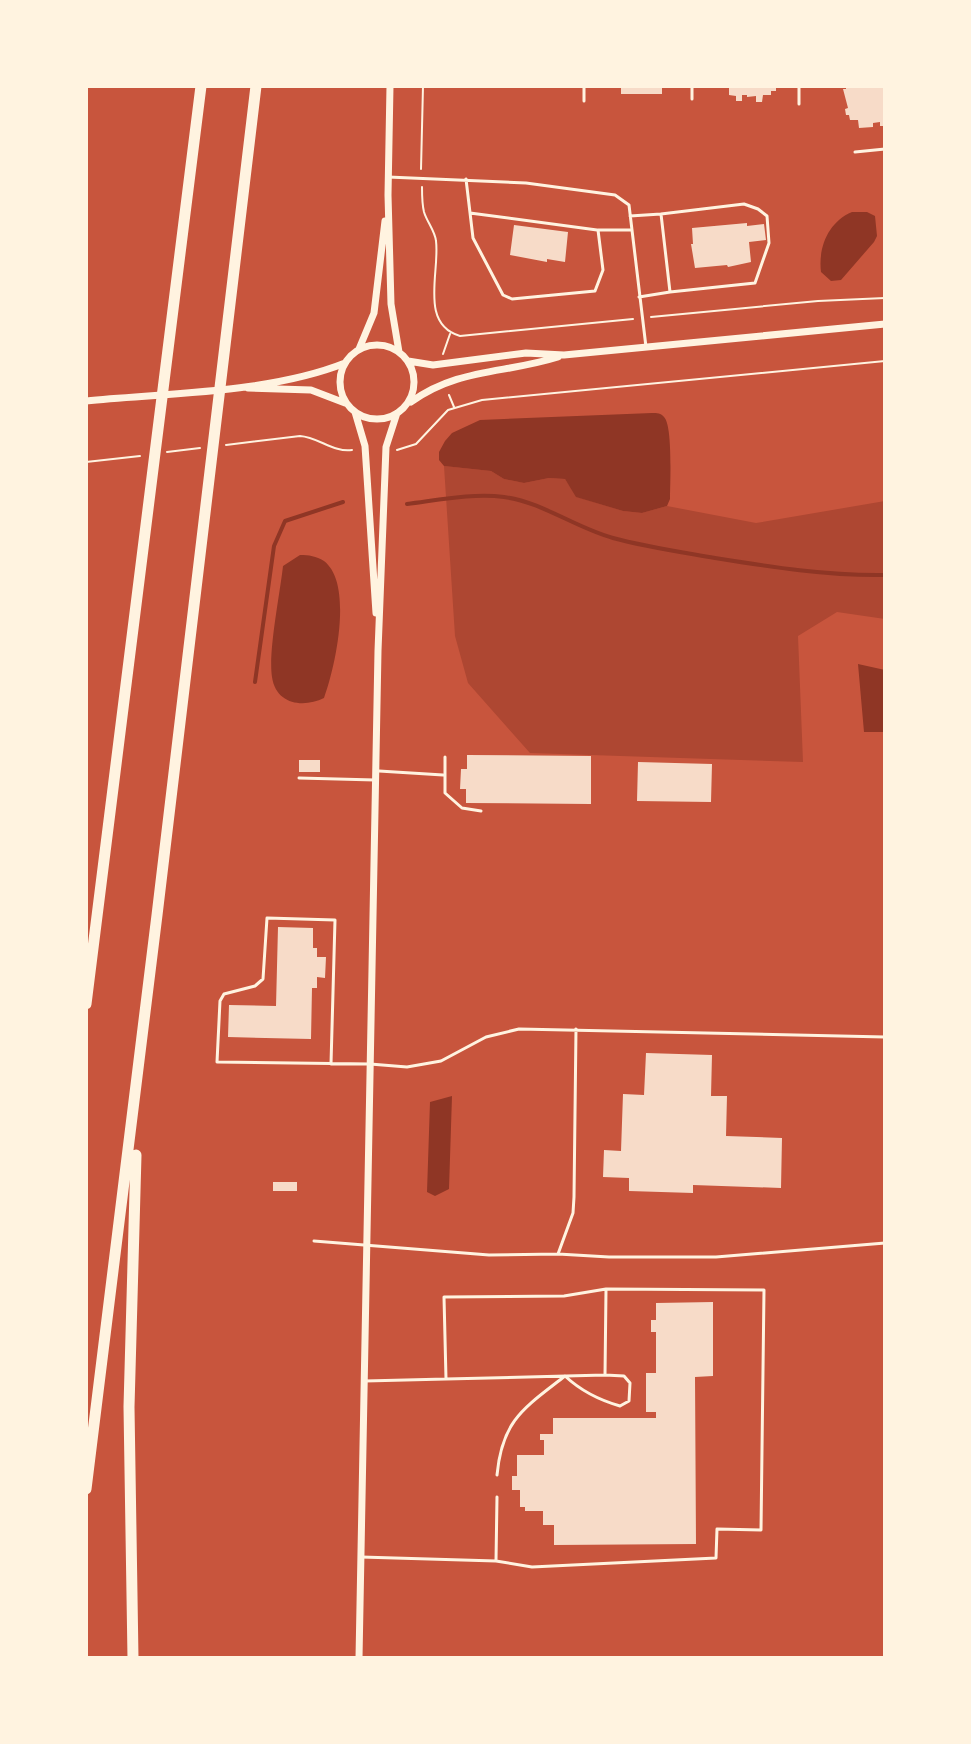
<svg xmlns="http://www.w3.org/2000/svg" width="971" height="1744" viewBox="0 0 971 1744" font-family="'Work Sans',sans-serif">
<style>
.green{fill:#ae4732}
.water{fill:#8f3625}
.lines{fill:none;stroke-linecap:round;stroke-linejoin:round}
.stream{stroke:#8f3625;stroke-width:4}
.building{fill:#f7dbc8}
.path{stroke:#fff3e0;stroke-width:2}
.service{stroke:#fff3e0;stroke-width:3}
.tertiary{stroke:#fff3e0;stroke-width:7}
.motorway{stroke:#fff3e0;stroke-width:11}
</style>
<rect width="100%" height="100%" fill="#c8553d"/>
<!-- green -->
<path class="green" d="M444 466 491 471 504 479 524 483 549 478 565 479 577 497 623 511 642 513 667 506 756 523 885 501V619L837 612 798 636 803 762 530 753 468 683 455 636Z"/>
<!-- water -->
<path class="water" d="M852 212H867L875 216 877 236 874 242 841 280 831 281 821 272C818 248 828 222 852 212Z
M652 413C657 413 661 413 664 417 673 426 670 484 670 499L667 506 642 513 623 511 576 497 565 479 549 478 524 483 504 479 491 471 444 466 439 460V452L445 441 452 433 480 420Z
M300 555C309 555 316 556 324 561 354 584 335 668 324 698 304 708 276 705 272 677 268 652 280 594 283 566Z
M858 664 885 670V732H864Z
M452 1096 449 1189 435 1196 427 1192 430 1102Z"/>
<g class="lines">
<!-- stream -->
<path class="stream" d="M407 504C439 500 473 493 504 497 542 502 576 528 613 538 646 547 681 552 715 558 771 567 828 576 885 575
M255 682 274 546 285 521 343 502"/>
</g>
<!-- building -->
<path class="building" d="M621 86H662V94H621Z
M729 86H776V91H771V95H763L762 102H756V96L747 97V95H742V101H736V96L729 95Z
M846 86H885V126H880V122L873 123V127L859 128 858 120H850L849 115H846L845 109 848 108 843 89H846Z
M747 223V226L764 224 766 240 749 242 751 262 728 267 727 265 695 268 691 244H693L692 228Z
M514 225 568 232 565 262 547 259V262L510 255Z
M467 755 591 756V804L466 803V789H460L461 769H467Z
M299 760H320V772H299Z
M638 762 712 764 711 802 637 801Z
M278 927 313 928V948H317V957H326L325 978 317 977V988H312L311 1039 228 1037 229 1005 276 1006Z
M646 1053 712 1055 711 1096H727L726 1136 782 1138 781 1188 693 1185V1193L629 1191V1178L603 1177 604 1150 621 1151 623 1094 644 1095Z
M273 1182H297V1191H273Z
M713 1302V1376L695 1377 696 1544 554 1545V1525H543V1511H525V1507H520V1490H512V1476H517V1455H544V1440H540V1434H553V1418H656V1412H646V1373H656V1332H651V1320H656V1303Z"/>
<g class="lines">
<!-- path -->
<path class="path" d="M421 169 423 86
M422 187C422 195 422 204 424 212 427 222 435 231 436 241 440 272 419 324 460 336L633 319
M651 317 818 301 885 298
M443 354 450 334
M449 395 454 407
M226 445 300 436C318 437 334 453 352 450
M397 450 416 444 448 410 482 400 885 361
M167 452 200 448
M86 462 140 456"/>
<!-- service -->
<path class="service" d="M692 99V86
M584 101V86
M799 104V86
M855 152 885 149
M388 177 526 183 615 195 629 205 646 347
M466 179 473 238 503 295 512 299 595 291 603 270 598 230H630
M470 213 597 230
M661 214 744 204 758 209 767 216 769 243 755 283 670 292
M630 216 661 214 670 292 639 297
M445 757V793L462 808 481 811
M379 771 443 775
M299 778 375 780
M331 1064 335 920 267 918 263 979 255 986 224 994 220 1001 217 1062 370 1064 407 1067 441 1061 486 1037 519 1029 885 1037
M314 1241 489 1255 558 1254 609 1257H716L885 1243
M558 1254 573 1213 574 1197 576 1029
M446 1379 605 1375 606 1290
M497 1475C502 1420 524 1408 565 1376 581 1391 599 1400 620 1406L629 1401 630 1383 624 1376 605 1375
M361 1557 496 1561 532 1567 716 1558 717 1529 761 1530 764 1290 606 1289 564 1296 444 1297 446 1379 365 1381
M496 1561 497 1497"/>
<!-- tertiary -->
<path class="tertiary" d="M390 86 388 195 391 304 399 352
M340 382a37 37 0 1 1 74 0a37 37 0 1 1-74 0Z
M359 349 374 313 385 221
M408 361 433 365 526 353 564 355 885 324
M248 388 311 390 345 403
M86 401C167 393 270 393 345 363
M411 402C458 368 504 374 558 357
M355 412 365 446 376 613
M359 1658 378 651 386 447 397 413"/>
<!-- motorway -->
<path class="motorway" d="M86 1004 201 86
M86 1489C147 1022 198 553 256 86
M133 1658 129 1407 136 1155"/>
</g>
<!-- border -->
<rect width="971" height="1744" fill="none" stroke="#fff3e0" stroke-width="176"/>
</svg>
